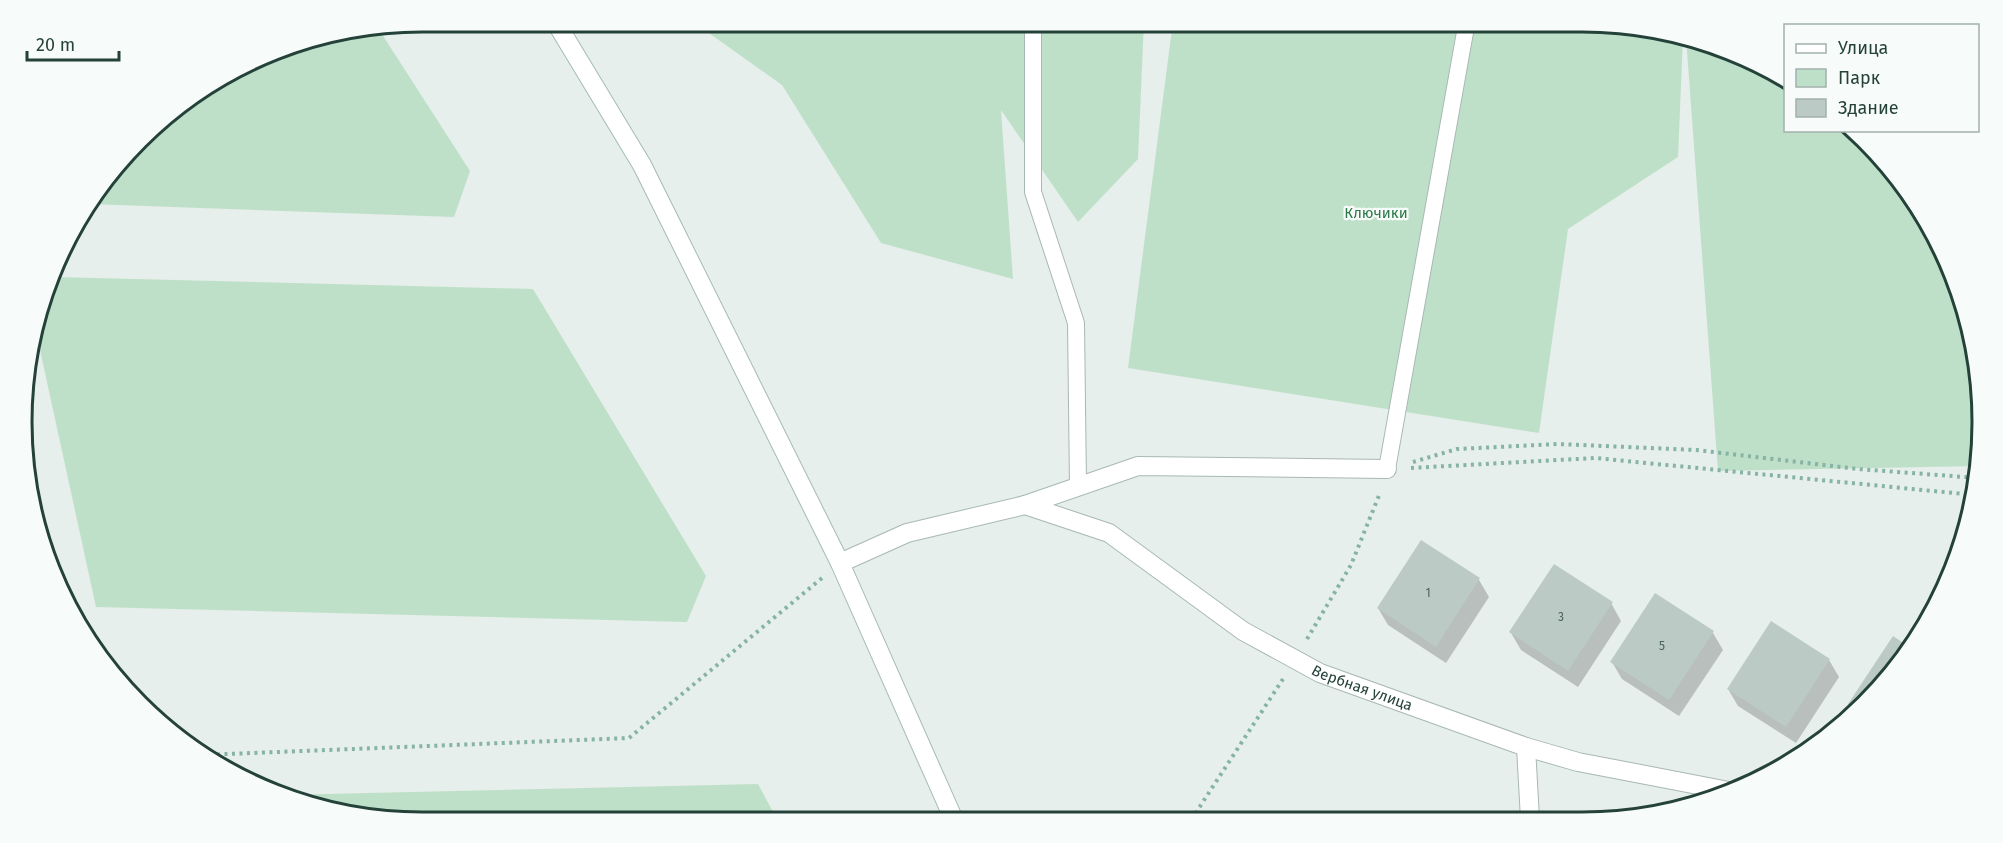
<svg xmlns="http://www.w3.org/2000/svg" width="2003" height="843" viewBox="0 0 2003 843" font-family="'Fira Sans',sans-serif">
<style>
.green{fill:#bfe0c8}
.shadow{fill:#0003}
.building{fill:#bbcac4}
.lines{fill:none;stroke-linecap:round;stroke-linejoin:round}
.service-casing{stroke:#a8b8b2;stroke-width:18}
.minor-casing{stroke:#a8b8b2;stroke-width:20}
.secondary-casing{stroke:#a4bbb3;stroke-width:20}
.path{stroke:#86b3a5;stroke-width:4;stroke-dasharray:3 4.5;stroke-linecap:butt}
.service{stroke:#fff;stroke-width:16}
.minor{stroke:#fff;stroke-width:18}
.secondary{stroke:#fff;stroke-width:18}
.labels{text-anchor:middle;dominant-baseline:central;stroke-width:4.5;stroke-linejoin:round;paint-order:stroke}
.number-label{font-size:12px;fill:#4a645c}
.park-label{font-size:15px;fill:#2d7a4b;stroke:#f7fbf9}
.street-label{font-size:15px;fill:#24423a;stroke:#f7fbf9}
.rim{fill:none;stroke:#24423a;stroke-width:3}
</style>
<rect width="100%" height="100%" fill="#e6efeb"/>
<!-- green -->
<path class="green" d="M692 21H1144L1138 159 1078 222 1001 110 1013 279 881 243 782 85Z
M1173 21H1582L1683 38 1678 157 1568 229 1539 433 1128 368Z
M378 28 470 171 454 217 89 204 158 120 222 74 292 42Z
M1686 38 1711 42 1785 77 1786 130 1855 131 1899 178 1941 245 1968 318 1981 396 1979 466 1718 471Z
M54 277 533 289 706 576 687 622 96 607 35 327Z
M758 784 778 821 422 822 292 801 280 795Z"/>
<!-- shadow -->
<path class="shadow" d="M1422 542 1479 580 1489 597 1446 663 1388 625 1378 608Z
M1611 603 1621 621 1578 687 1521 650 1511 633Z
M1713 633 1723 650 1679 716 1622 679 1612 662Z
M1829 660 1839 677 1796 743 1738 706 1728 689Z"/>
<!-- building -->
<path class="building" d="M1421 540 1480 578 1436 647 1377 608Z
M1554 564 1613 602 1568 671 1509 632Z
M1655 593 1714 631 1669 700 1610 662Z
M1771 621 1830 659 1786 727 1727 689Z
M1893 636 1911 648 1857 710 1848 704Z"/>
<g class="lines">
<!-- service casing -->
<g class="service-casing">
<path id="service" d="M1033 21V192L1076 323 1078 486
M1387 469 1467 21"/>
</g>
<!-- minor casing -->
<g class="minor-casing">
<g id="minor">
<path id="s1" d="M1025 505 1109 533 1243 631 1320 673 1526 747 1578 762 1734 792"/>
<path d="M840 563 907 533 1025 505 1138 466 1387 469"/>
<path d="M1526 747 1530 819"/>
</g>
</g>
<!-- secondary casing -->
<g class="secondary-casing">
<path id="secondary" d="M555 21 642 165 840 563 954 820"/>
</g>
<!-- path -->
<path class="path" d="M1413 462 1457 449 1558 444 1696 450 1858 469 1978 478
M1411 468 1595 458 1974 495
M1307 639 1351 565 1380 493
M202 755 629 738 822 578
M1198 820 1195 814 1283 679"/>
<!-- service -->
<use href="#service" class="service"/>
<!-- minor -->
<use href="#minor" class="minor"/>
<!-- secondary -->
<use href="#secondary" class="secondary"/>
</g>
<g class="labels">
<!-- number labels -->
<g class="number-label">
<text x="1428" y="593">1</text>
<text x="1561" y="617">3</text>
<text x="1662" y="646">5</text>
</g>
<!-- park labels -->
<g class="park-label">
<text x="1376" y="213">Ключики</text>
</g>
<!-- street labels -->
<g class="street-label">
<text stroke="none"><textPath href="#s1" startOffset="387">Вербная улица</textPath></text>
</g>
</g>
<!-- crop -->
<path d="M0 0H2003V843H0ZM422 32H1582A390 390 0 0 1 1972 422V422A390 390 0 0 1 1582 812H422A390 390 0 0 1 32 422V422A390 390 0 0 1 422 32Z" fill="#f7fbf9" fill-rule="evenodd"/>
<path class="rim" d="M422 32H1582A390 390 0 0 1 1972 422V422A390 390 0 0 1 1582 812H422A390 390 0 0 1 32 422V422A390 390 0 0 1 422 32Z"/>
<!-- legend -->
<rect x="1784" y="24" width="195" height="108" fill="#f7fbf9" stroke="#a3b1ad" stroke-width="1.5"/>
<rect x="1796" y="44" width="30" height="9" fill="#ffffff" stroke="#a3b1ad" stroke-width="1.5"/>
<text x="1838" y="54" font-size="18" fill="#24423a">Улица</text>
<rect x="1796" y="69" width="30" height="18" fill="#bfe0c8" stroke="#a3b1ad" stroke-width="1.5"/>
<text x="1838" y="84" font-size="18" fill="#24423a">Парк</text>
<rect x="1796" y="99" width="30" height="18" fill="#bbcac4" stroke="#a3b1ad" stroke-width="1.5"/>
<text x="1838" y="114" font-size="18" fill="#24423a">Здание</text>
<!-- scale -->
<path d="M27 51v9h92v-9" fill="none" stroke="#24423a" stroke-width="3"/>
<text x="36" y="51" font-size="18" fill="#24423a" stroke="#f7fbf9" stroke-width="4.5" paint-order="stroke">20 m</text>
</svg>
